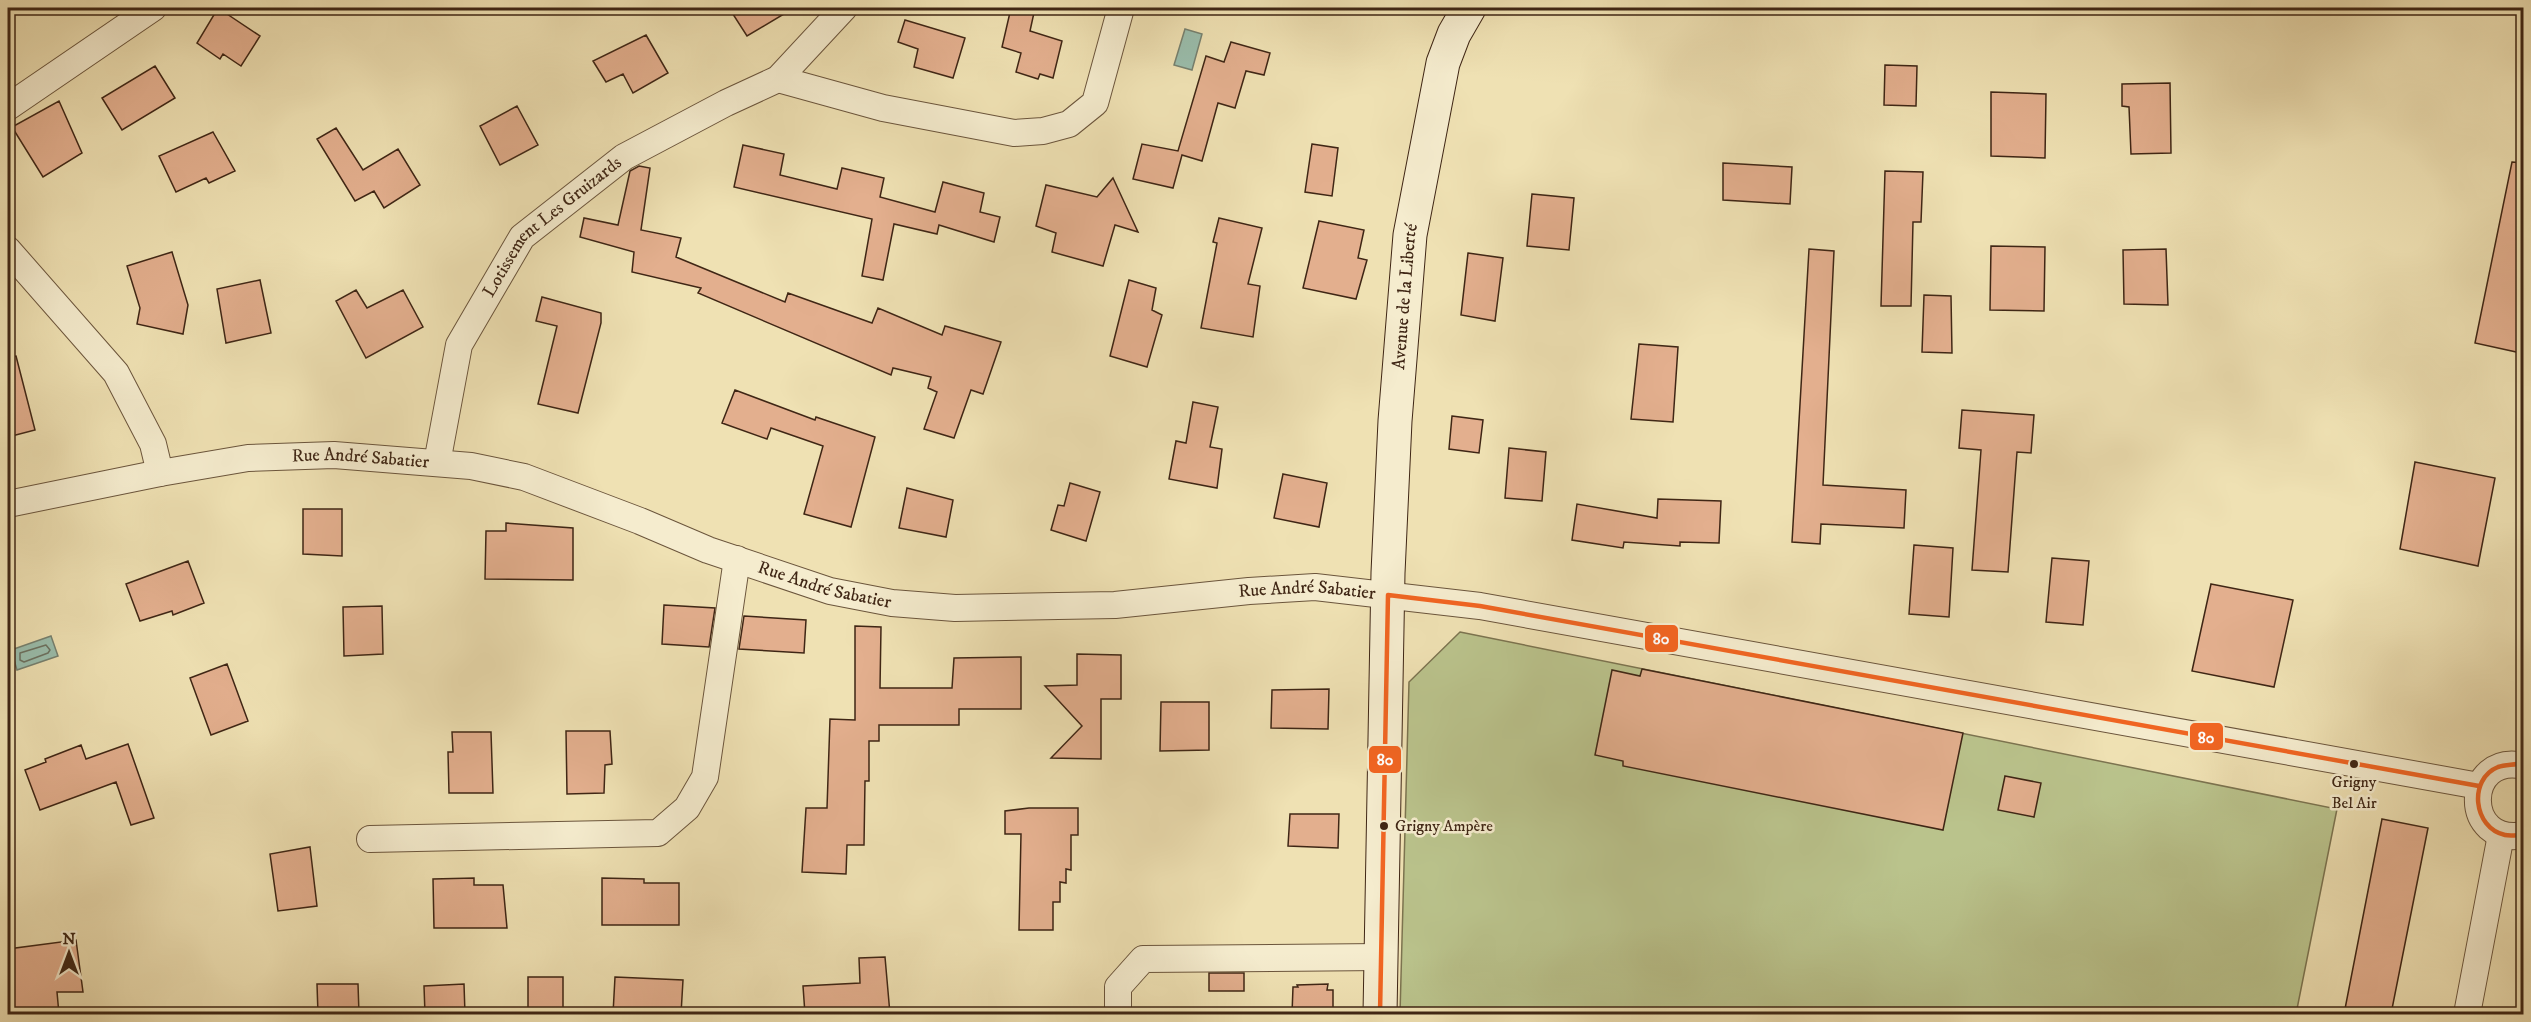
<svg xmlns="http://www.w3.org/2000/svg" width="2531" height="1022" viewBox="0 0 2531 1022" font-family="'IM FELL DW Pica',serif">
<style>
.green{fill:#bac38c;stroke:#7c7450;stroke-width:1.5}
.water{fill:#9abead;stroke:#768170;stroke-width:1.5}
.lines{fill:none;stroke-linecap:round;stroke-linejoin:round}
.shore{stroke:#6c7261;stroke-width:1.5}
.building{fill:#e3af8e;stroke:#3f2615;stroke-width:1.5}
.street-casing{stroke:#6b553c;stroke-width:28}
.secondary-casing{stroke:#3f2615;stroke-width:35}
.street{stroke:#f5ecce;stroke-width:26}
.secondary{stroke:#f5ecce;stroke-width:33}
.bus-1-casing{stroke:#f5ecce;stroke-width:9}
.bus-1{stroke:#f26522;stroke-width:4.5}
.bus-dot{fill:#3f2615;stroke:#f5ecce;stroke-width:2}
.labels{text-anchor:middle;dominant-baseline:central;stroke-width:5;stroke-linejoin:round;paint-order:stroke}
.bus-label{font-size:16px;fill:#3f2615;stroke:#f5ecce}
.street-label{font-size:18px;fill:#3f2615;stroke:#f5ecce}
.line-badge{stroke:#f5ecce;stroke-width:2}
.badge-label{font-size:16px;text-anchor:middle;font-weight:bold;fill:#fff}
</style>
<rect width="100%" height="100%" fill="#efe1b3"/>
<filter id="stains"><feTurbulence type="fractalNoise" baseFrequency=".00333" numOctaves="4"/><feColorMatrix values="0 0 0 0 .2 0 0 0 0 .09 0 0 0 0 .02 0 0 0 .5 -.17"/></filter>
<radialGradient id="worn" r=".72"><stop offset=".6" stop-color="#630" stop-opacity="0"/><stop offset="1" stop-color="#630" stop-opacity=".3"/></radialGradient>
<!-- green -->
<path class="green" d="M1460 632 2337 809 2296 1014H1400L1409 682Z"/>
<!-- water -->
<path class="water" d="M1185 29 1202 34 1192 70 1174 65Z
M51 636 58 656 17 670 11 650Z"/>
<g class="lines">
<!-- shore -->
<path class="shore" d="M46 645 50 650 48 653 24 662 20 660V653Z"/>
</g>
<!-- building -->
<path class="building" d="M218 8 260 36 241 66 223 54 220 59 197 43Z
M729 8H794L747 36Z
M1011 8H1035L1030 31 1062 41 1053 78 1040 74 1038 79 1016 72 1021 53 1002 47Z
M905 20 965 38 953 78 914 67 918 49 898 42Z
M646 35 668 73 633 93 623 74 606 82 593 61Z
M1231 42 1270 53 1264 75 1246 71 1235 108 1218 103 1202 161 1182 155 1173 188 1133 179 1142 144 1178 151 1206 56 1224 62Z
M1885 65 1917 66 1916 106 1884 105Z
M155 66 175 98 122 130 102 98Z
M2170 83 2171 153 2131 154 2129 107 2122 106V84Z
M1991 92 2046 94 2045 158 1991 156Z
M59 101 82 153 43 177 12 127Z
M517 106 538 145 500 165 480 126Z
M336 128 363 170 398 149 420 185 384 208 374 191 355 201 317 139Z
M213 132 235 171 209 183 206 178 176 192 159 156Z
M1312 144 1338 148 1332 196 1305 192Z
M743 145 784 154 780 175 837 189 842 168 884 178 880 197 935 212 943 182 984 193 980 212 1000 217 994 242 939 225 937 234 894 224 883 280 862 276 872 219 734 187Z
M2512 162 2523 163V340L2521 353 2475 343Z
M1723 163 1792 167 1790 204 1723 200Z
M639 166 650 168 641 230 681 238 676 257 785 302 788 293 872 323 878 308 942 335 945 326 1001 342 983 394 971 390 954 438 924 429 937 392 928 388 931 377 893 368 891 375 698 293 701 288 632 272 634 252 580 237 584 218 618 225 630 171Z
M1885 171 1923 172 1921 222H1913L1911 306H1881Z
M1113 178 1138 232 1115 225 1103 266 1052 252 1056 233 1036 226 1046 185 1097 197Z
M1532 194 1574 198 1569 250 1527 246Z
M1219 218 1262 228 1248 284 1260 286 1253 337 1201 328 1217 243 1213 242Z
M1319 221 1364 230 1358 258 1367 260 1356 299 1303 288Z
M1991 246 2045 247 2044 311 1990 310Z
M1809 249 1834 251 1823 485 1906 490 1904 528 1821 524 1820 544 1792 542Z
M2166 249 2168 305 2124 304 2123 250Z
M172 252 188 305 183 334 137 324 140 308 127 266Z
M1468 253 1503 258 1495 321 1461 315Z
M260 280 271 333 226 343 217 289Z
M1129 280 1156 288 1152 310 1162 315 1147 367 1110 356Z
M356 290 367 308 403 290 423 327 366 358 336 301Z
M1924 295 1951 296 1952 353 1922 352Z
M542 297 601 313V323L578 413 538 404 557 326 536 321Z
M1639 344 1678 347 1673 422 1631 419Z
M16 356 35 430 8 437V357Z
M735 390 815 420 816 417 875 437 851 527 804 514 823 446 771 428 767 439 722 423Z
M1193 402 1218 407 1210 447 1222 449 1217 488 1169 479 1176 441 1186 443Z
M1962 410 2034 415 2031 453 2017 452 2008 572 1972 570 1981 450 1959 448Z
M1452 416 1483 420 1479 453 1449 449Z
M1509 448 1546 452 1542 501 1505 498Z
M2415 462 2495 478 2478 566 2400 549Z
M1283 474 1327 483 1319 527 1274 518Z
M1070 483 1100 492 1086 541 1051 530 1058 505 1064 506Z
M907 488 953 500 946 537 899 528Z
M1658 499 1721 501 1719 543 1680 542V546L1624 542 1623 548 1572 540 1577 504 1657 518Z
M303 509H342V556L303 554Z
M506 523 573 528V580L485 579 486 531H506Z
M1914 545 1953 548 1949 617 1909 614Z
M2052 558 2089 561 2083 625 2046 622Z
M188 561 204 603 173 615 172 611 140 621 126 584Z
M2211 584 2293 600 2274 687 2192 671Z
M664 605 715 608 709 647 662 644Z
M382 606 383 654 344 656 343 607Z
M744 616 806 620 804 653 739 649Z
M855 626 881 627 880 688H952L954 658 1021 657V709H959V725H879V741H869V781H865L864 845H847L846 874 802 872 806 808H827L830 719 855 720Z
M1077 654 1121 655V699H1101V759L1051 758 1082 726 1045 686 1077 685Z
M227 664 248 721 211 735 190 678Z
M1642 669 1963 733 1943 830 1623 766V761L1595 755 1612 670 1640 676Z
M1329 689 1328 729 1271 728 1272 690Z
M1161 702H1209V750L1160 751Z
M566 731H610L612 764 605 765 604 793 567 794Z
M452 732H491L493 793H449L448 752H453Z
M128 744 154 818 131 825 116 782 40 810 25 770 46 762 45 759 81 745 86 759Z
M2005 776 2041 783 2034 817 1998 810Z
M1029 808H1078V835H1071V870L1066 869V883L1060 882V902H1053V930H1019L1021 834H1005V811Z
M1290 814H1339L1338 848 1288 846Z
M2382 819 2428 828 2391 1014H2344Z
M310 847 317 906 278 911 270 854Z
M474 878V885H503L507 928H434L433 879Z
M602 878 644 879V883H679V925H602Z
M76 940 83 992H57L59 1014H8V949Z
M885 957 890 1014H805L803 986 860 983 859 958Z
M1209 973H1244V991H1209Z
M528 977H563V1014H528Z
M615 977 683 980 681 1014H613Z
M317 984H358L359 1014H318Z
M464 984 465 1014H425L424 986Z
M1328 984 1327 990H1333V1014H1292L1293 987H1298L1297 985Z"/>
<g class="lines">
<!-- street casing -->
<g class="street-casing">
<g id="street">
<path d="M778 79 883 108 1014 133 1043 131 1069 124 1095 103 1121 8"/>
<path d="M8 107 153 8"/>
<path d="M8 250 116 373 153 444 160 473"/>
<path id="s1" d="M437 463 459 345 522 237 624 157 726 103 778 79 844 8"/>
<path id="s2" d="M8 504 160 473 248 458 334 455 471 466 524 477 640 521 708 550 830 591 892 603 955 608 1115 605 1249 591 1315 587 1480 606 2479 786"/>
<path d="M2524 766C2463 752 2462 847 2524 835"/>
<path d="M370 839 658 833 687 808 705 777 737 559"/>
<path d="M1118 1014V987L1143 959 1381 957"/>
<path d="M2467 1014 2501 835"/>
</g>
</g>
<!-- secondary casing -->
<g class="secondary-casing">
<g id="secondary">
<path id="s3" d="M1380 1014 1388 573 1395 421 1410 235 1443 63 1454 34 1469 8"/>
</g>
</g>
<!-- street -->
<use href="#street" class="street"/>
<!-- secondary -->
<use href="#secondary" class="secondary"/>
<!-- bus-1 casing -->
<g class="bus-1-casing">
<path id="bus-1" d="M1388 595 1480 606 2479 786
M2517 764C2511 765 2504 765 2498 767 2468 779 2473 828 2505 835 2510 836 2518 835 2524 835
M1380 1014 1388 595"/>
</g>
<!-- bus-1 -->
<use href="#bus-1" class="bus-1"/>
</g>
<!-- markers -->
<g class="bus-dot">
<circle cx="2354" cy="764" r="5"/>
<circle cx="1384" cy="826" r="5"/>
</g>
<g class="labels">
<!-- bus labels -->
<g class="bus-label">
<text x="2354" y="782">Grigny<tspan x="2354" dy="21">Bel Air</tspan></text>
<text x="1395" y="826" text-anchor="start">Grigny Ampère</text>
</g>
<!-- street labels -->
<g class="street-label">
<text stroke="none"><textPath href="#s1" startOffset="273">Lotissement Les Gruizards</textPath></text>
<text stroke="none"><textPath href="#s3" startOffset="718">Avenue de la Liberté</textPath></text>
<text stroke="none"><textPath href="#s2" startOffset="357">Rue André Sabatier</textPath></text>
<text stroke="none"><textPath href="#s2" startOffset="842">Rue André Sabatier</textPath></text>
<text stroke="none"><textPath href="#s2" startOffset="1328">Rue André Sabatier</textPath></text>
</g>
</g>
<g class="line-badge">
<rect x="1644" y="624" width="35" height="29" rx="6" fill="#f26522"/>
<rect x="2189" y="722" width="35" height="29" rx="6" fill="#f26522"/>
<rect x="1368" y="745" width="34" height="29" rx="6" fill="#f26522"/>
</g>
<g class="badge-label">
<text x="1661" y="644">80</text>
<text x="2206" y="743">80</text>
<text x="1385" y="765">80</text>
</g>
<!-- margin -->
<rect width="2531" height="1022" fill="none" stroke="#efe1b3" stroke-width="30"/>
<rect x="9" y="9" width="2513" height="1004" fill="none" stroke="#3f2615" stroke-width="3"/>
<rect x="15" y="15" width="2501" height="992" fill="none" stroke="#3f2615" stroke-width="1.5"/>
<!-- north arrow -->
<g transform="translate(69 953)" stroke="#f5ecce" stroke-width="4.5" paint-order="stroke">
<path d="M0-4.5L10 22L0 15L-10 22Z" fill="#3f2615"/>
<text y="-9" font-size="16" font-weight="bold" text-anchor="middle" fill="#3f2615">N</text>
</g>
<rect width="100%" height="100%" filter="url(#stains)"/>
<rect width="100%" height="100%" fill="url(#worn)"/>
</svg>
